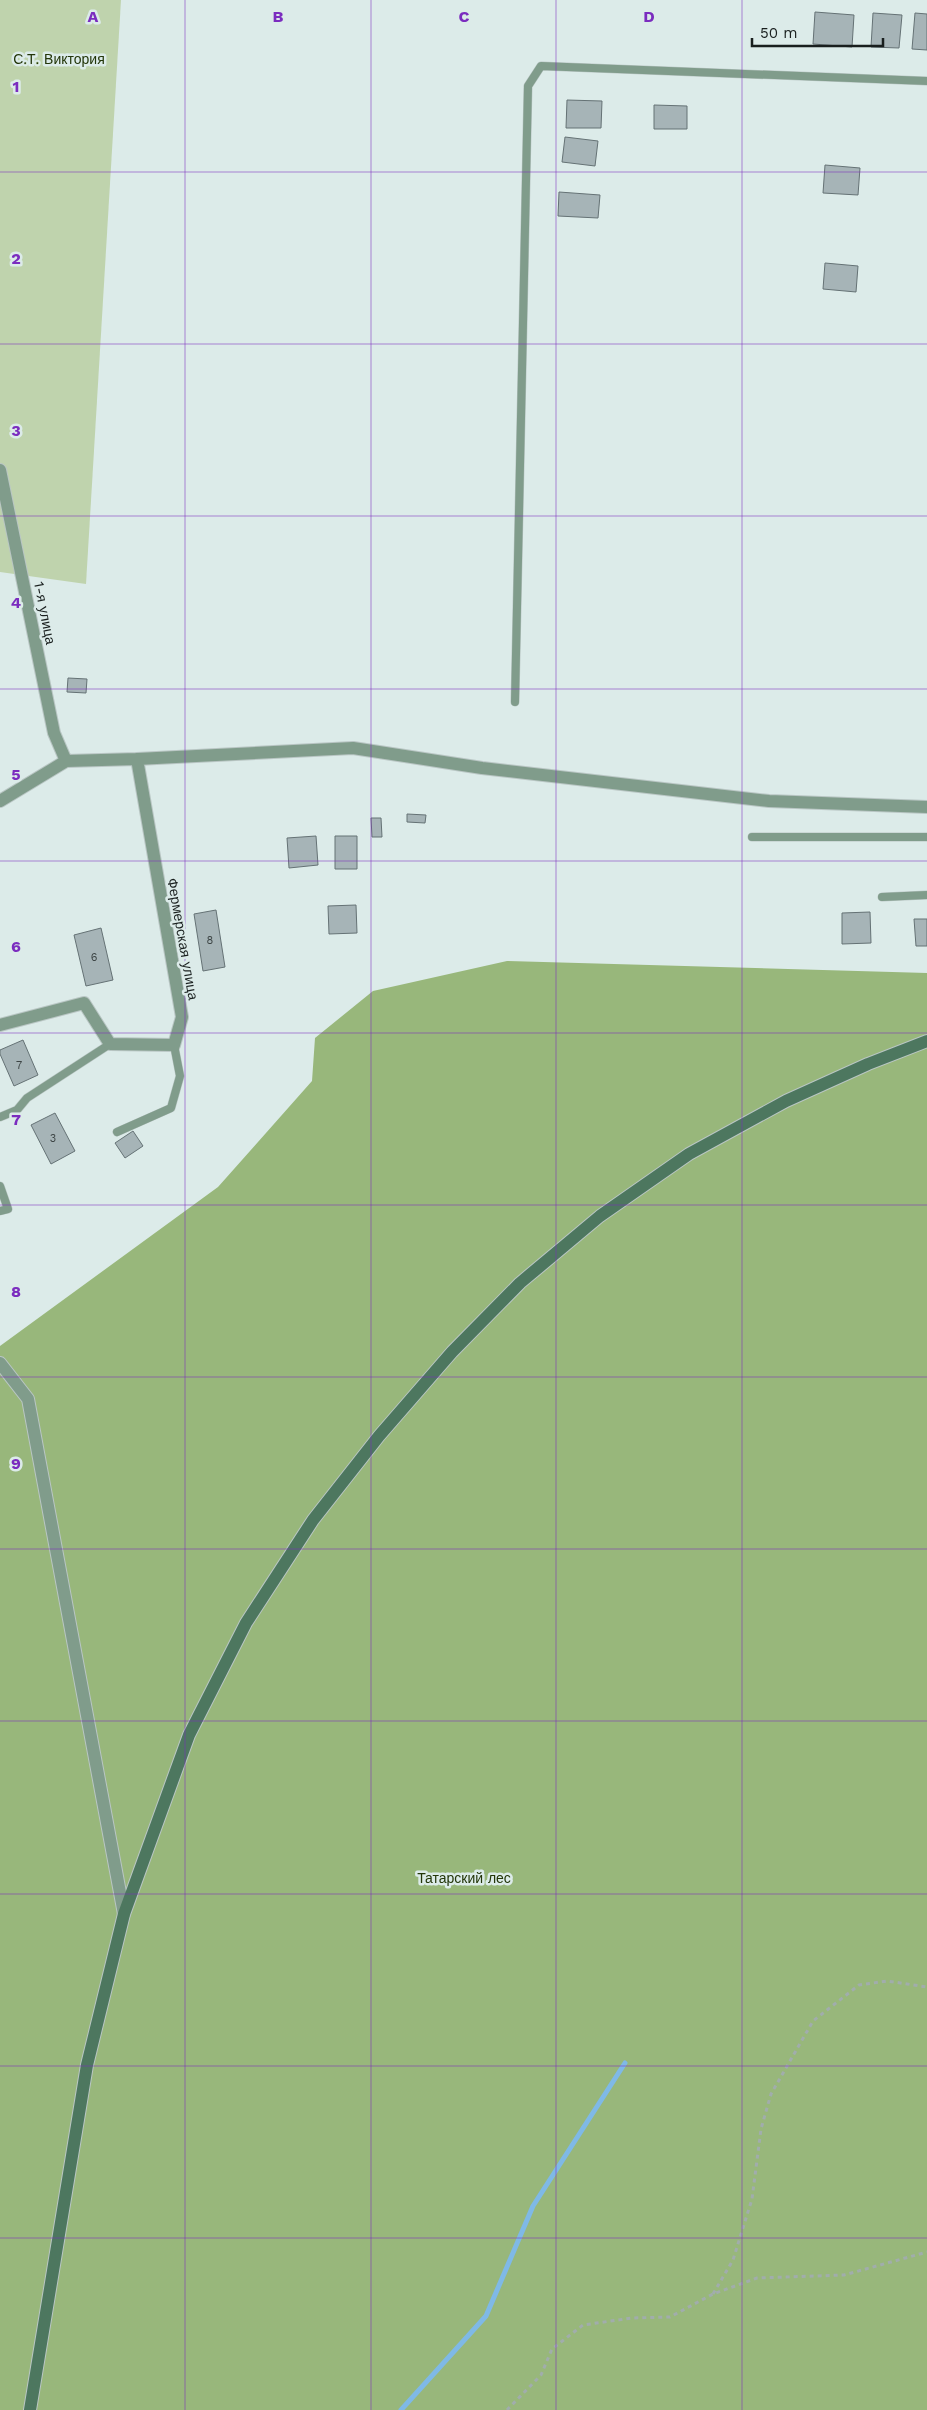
<svg xmlns="http://www.w3.org/2000/svg" width="927" height="2410" viewBox="0 0 927 2410" font-family="'Work Sans',sans-serif">
<style>
.green{fill:#bfd3ad}
.forest{fill:#98b77b}
.lines{fill:none;stroke-linecap:round;stroke-linejoin:round}
.stream{stroke:#7fb9e6;stroke-width:5}
.building{fill:#a6b4b7;stroke:#657275}
.lane-casing{stroke:#b9c6c4;stroke-width:9}
.street-casing{stroke:#b9c6c4;stroke-width:14}
.secondary-casing{stroke:#b9c6c4;stroke-width:14}
.path{stroke:#a1adac;stroke-width:3;stroke-dasharray:4 4;stroke-linecap:butt}
.lane{stroke:#809c8b;stroke-width:8}
.street{stroke:#809c8b;stroke-width:12}
.secondary{stroke:#4d775f;stroke-width:12}
.grid{fill:none;stroke:#7b2cbf;stroke-width:1;stroke-opacity:0.55}
.labels{text-anchor:middle;dominant-baseline:central;stroke-width:5;stroke-linejoin:round;paint-order:stroke}
.number-label{font-size:11px;fill:#3c4444}
.park-label{font-size:14px;fill:#233609;stroke:#dcebe9}
.street-label{font-size:14px;fill:#191f1e;stroke:#dcebe9}
.grid-label{font-size:16px;text-anchor:middle;font-weight:bold;fill:#7b2cbf;stroke:#dcebe9;stroke-width:5;stroke-linejoin:round;paint-order:stroke}
</style>
<rect width="100%" height="100%" fill="#dcebe9"/>
<!-- green -->
<path class="green" d="M0 0H121L86 584 0 572Z"/>
<!-- forest -->
<path class="forest" d="M507 961 927 973V2410H0V1346L218 1187 312 1081 315 1038 373 991Z"/>
<g class="lines">
<!-- stream -->
<path class="stream" d="M401 2410 486 2316 533 2206 625 2063"/>
</g>
<!-- building -->
<path class="building" d="M815 12 854 15 852 47 813 44Z
M873 13 902 15 899 48 871 47Z
M915 13 927 14V50L912 49Z
M567 100 602 101 601 128H566Z
M654 105 687 106V129H654Z
M565 137 598 141 595 166 562 162Z
M825 165 860 168 858 195 823 193Z
M559 192 600 195 598 218 558 216Z
M825 263 858 266 856 292 823 289Z
M68 678 87 679 86 693 67 692Z
M407 814 426 815 425 823 407 822Z
M371 818H381L382 837H372Z
M316 836 318 865 289 868 287 838Z
M335 836H357V869H335Z
M356 905 357 933 329 934 328 906Z
M216 910 225 967 203 971 194 914Z
M870 912 871 943 842 944V913Z
M914 919H927V946H916Z
M101 928 113 980 86 986 74 935Z
M23 1040 38 1075 14 1086 0 1054V1050Z
M55 1113 75 1151 51 1164 31 1125Z
M133 1131 143 1146 125 1158 115 1143Z"/>
<g class="lines">
<!-- lane casing -->
<g class="lane-casing">
<path id="lane" d="M515 702 528 86 541 66 927 81
M752 837H927
M882 897 927 895
M0 1117 17 1110 27 1098 110 1044
M117 1132 171 1108 180 1076 174 1045
M0 1186 8 1209 0 1211"/>
</g>
<!-- street casing -->
<g class="street-casing">
<path id="street" d="M0 470 54 733 66 761
M0 801 66 761 137 759 353 748 482 768 769 801 927 807
M0 1025 84 1003 110 1044 174 1045 182 1017 137 759
M0 1363 28 1399 124 1914"/>
</g>
<!-- secondary casing -->
<g class="secondary-casing">
<path id="secondary" d="M30 2410 87 2065 124 1914 189 1735 246 1623 313 1520 379 1436 452 1352 520 1283 600 1216 689 1154 786 1101 868 1064 927 1041"/>
</g>
<!-- path -->
<path class="path" d="M713 2294 733 2260 752 2199 761 2129 771 2094 813 2021 859 1985 887 1981 927 1987
M507 2410 541 2375 552 2349 583 2325 632 2318 670 2317 713 2294 757 2278 844 2275 927 2252"/>
<!-- lane -->
<use href="#lane" class="lane"/>
<!-- street -->
<use href="#street" class="street"/>
<!-- secondary -->
<use href="#secondary" class="secondary"/>
</g>
<!-- grid -->
<path class="grid" d="M185 0V2410M371 0V2410M556 0V2410M742 0V2410M0 172H927M0 344H927M0 516H927M0 689H927M0 861H927M0 1033H927M0 1205H927M0 1377H927M0 1549H927M0 1721H927M0 1894H927M0 2066H927M0 2238H927"/>
<g class="labels">
<!-- number labels -->
<g class="number-label">
<text x="210" y="940">8</text>
<text x="94" y="957">6</text>
<text x="19" y="1065">7</text>
<text x="53" y="1138">3</text>
</g>
<!-- park labels -->
<g class="park-label">
<text x="59" y="59">С.Т. Виктория</text>
<text x="464" y="1878">Татарский лес</text>
</g>
<!-- street labels -->
<g class="street-label">
<text transform="translate(45 613) rotate(79)">1-я улица</text>
<text transform="translate(183 939) rotate(80)">Фермерская улица</text>
</g>
</g>
<g class="grid-label">
<text x="93" y="22">A</text>
<text x="278" y="22">B</text>
<text x="464" y="22">C</text>
<text x="649" y="22">D</text>
<text x="16" y="92">1</text>
<text x="16" y="264">2</text>
<text x="16" y="436">3</text>
<text x="16" y="608">4</text>
<text x="16" y="780">5</text>
<text x="16" y="952">6</text>
<text x="16" y="1125">7</text>
<text x="16" y="1297">8</text>
<text x="16" y="1469">9</text>
</g>
<!-- scale -->
<path d="M752 38v8h131v-8" fill="none" stroke="#191f1e" stroke-width="2.5"/>
<text x="760" y="38" font-size="15" fill="#191f1e" stroke="#dcebe9" stroke-width="4" paint-order="stroke">50 m</text>
</svg>
